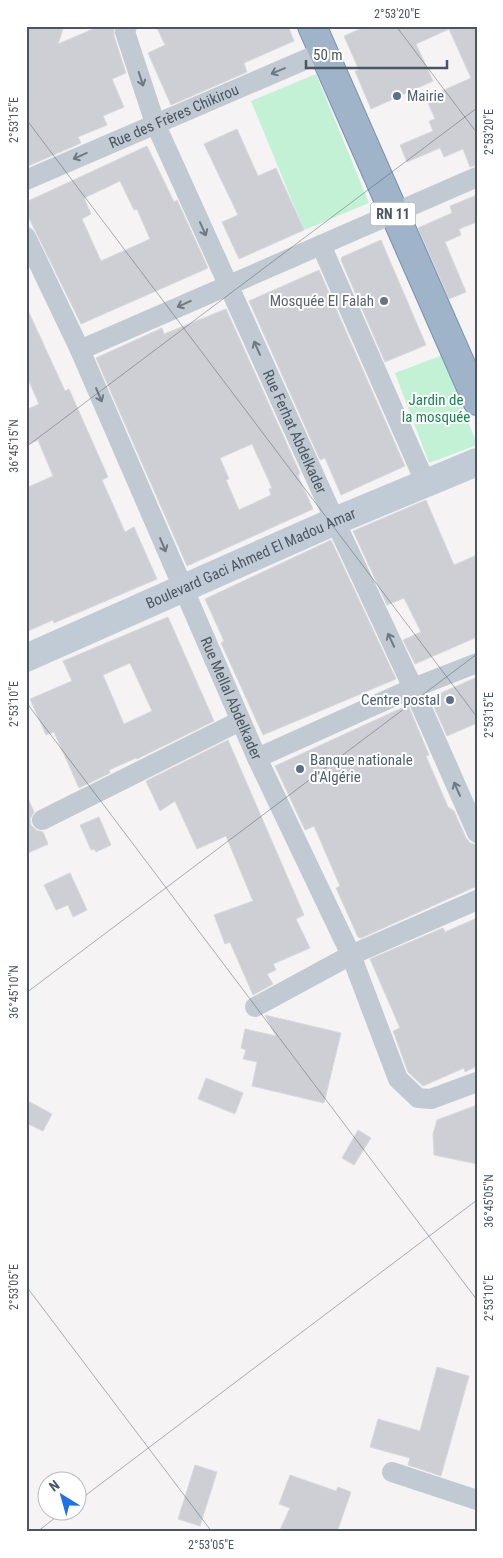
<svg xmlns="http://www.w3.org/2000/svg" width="503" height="1558" viewBox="0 0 503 1558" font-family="'Roboto Condensed',sans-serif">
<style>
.green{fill:#c3f1d5}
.building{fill:#cdcfd5;stroke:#d7d9de;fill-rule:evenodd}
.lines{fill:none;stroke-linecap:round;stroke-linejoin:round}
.trunk-casing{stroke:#7690ad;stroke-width:30}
.minor{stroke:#c1cad2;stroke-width:20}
.secondary{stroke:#c1cbd6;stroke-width:28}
.trunk{stroke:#9fb4c9;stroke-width:28}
.oneway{stroke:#6e7983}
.ticks{fill:none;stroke:#4a5661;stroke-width:1;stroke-opacity:0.45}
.service-dot{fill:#5c6f8a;stroke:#fff;stroke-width:2}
.worship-dot{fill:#6b7280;stroke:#fff;stroke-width:2}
.labels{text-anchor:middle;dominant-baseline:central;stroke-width:4;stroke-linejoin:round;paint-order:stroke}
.shield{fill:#fff;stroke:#808990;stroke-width:1}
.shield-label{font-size:14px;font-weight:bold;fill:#4a5661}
.service-label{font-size:15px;fill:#4e5e75;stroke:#fff;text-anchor:start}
.street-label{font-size:15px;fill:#4a5661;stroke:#fff}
.worship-label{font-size:15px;fill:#5b616d;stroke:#fff;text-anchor:end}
.park-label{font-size:15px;fill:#17864f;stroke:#fff}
.neatline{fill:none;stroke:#4a5661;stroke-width:2}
.ticks-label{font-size:12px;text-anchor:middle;fill:#4a5661}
</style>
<rect width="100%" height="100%" fill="#f5f3f3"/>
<!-- green -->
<path class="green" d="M316 74 369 203 304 230 251 101Z
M443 355 477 445 429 463 395 373Z"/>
<!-- building -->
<path class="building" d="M26 26H64L58 44 100 26H114V36L126 73 112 79 124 107 103 116 107 125 78 137 81 143 26 167Z
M156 26H288L294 41 244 63 247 72 171 105 148 53 165 45Z
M367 26H477V165L470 167 463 149 444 157 440 148 407 162 400 145 433 131 429 121 435 119 426 98 471 78 449 29 416 44 433 81 371 109 355 71 359 70 344 36Z
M237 129 258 176 276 168 304 230 239 259 222 222 238 215 204 144Z
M147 146 174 202 177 200 208 268 81 324 26 212V202ZM120 181 134 210 137 209 150 239 101 261 82 219 91 214 84 198Z
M477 195V222L459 229 461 235 445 242 466 292 449 299 418 228 452 213 450 206Z
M381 240 426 345 385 362 341 260 342 257Z
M319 270 405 466 341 495 325 458 320 460 249 301Z
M26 306 65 391 69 389 108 477 102 480 125 532 134 527 157 579 54 623 53 620 26 632V488L53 476 38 440 26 445V410L39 404 26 375Z
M226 309 300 473 298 476 313 509 187 566 96 358 162 328 164 334ZM252 444 272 488 269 489 271 495 239 510 226 480 229 479 220 458Z
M426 500 454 565 477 555V637L415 664 403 640 421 632 404 598 387 605 353 531Z
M331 540 396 679 263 735 221 643 224 641 205 599Z
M168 617 214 721 137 759 136 758 109 770 110 773 79 788 54 732 46 735 30 699 72 681 63 661ZM130 663 152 711 124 724 103 675Z
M477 677V723L447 736 430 698Z
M408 705 429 755 426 756 448 807 454 811 466 838 470 843 477 845V886L361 938 358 937 336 888 340 886 314 826 305 830 275 766Z
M228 740 304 915 296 919 310 948 273 964 276 970 267 974 273 984 253 995 230 942 225 944 214 915 253 901 226 836 197 849 175 801 160 811 146 781Z
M26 794 34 812 30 819 31 825 36 830 43 832 48 844 26 854Z
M99 817 111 845 96 852 94 849 91 850 80 825Z
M70 873 87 910 73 917 68 905 56 910 44 885Z
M477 918V1066L465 1072 464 1068 423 1086 408 1072 393 1031 400 1028 370 959 443 928 445 932Z
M265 1015 341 1033 324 1103 252 1086 257 1062 243 1059 246 1050 241 1048 245 1029 276 1036Z
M206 1078 243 1093 235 1114 198 1099Z
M26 1100 52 1114 43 1131 26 1123Z
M477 1105V1164L434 1155 433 1134 437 1120Z
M358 1130 371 1138 354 1165 342 1158Z
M437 1367 469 1376 441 1476 408 1465 410 1458 370 1447 378 1419 420 1431Z
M195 1465 217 1472 200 1526 178 1519Z
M290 1475 336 1491 338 1487 351 1492 337 1532H279L290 1508 279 1504Z"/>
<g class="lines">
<!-- trunk casing -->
<g class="trunk-casing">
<path id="trunk" d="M312 26 477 401"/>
</g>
<!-- minor -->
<g class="minor">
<path id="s1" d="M127 26 125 32 155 123 335 521 413 688 477 833"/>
<path id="s2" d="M26 180 323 52"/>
<path id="s3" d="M26 237 80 350 257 758 351 955 398 1079 418 1098 431 1099 477 1082"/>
<path d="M321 245 426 484"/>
<path d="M80 350 477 177"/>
<path d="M257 758 413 688 477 663"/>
<path d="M42 820 240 721"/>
<path d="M255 1007 351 955 477 900"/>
<path d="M392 1472 477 1500"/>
</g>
<!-- secondary -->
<path class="secondary" id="s4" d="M26 658 335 521 477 462"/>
<!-- trunk -->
<use href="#trunk" class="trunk"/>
</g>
<!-- one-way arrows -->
<defs><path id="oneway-shaft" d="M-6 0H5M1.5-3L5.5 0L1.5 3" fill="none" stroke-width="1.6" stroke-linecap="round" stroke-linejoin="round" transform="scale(1.25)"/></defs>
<g class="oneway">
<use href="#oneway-shaft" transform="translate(278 71) rotate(157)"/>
<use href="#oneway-shaft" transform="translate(141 79) rotate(72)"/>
<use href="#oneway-shaft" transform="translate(80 156) rotate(156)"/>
<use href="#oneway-shaft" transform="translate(203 229) rotate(66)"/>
<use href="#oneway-shaft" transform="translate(184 304) rotate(156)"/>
<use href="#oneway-shaft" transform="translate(257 348) rotate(-114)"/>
<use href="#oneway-shaft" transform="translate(99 395) rotate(67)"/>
<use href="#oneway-shaft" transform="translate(163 545) rotate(67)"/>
<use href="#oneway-shaft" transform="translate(391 640) rotate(-115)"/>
<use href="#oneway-shaft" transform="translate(457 789) rotate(-114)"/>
</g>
<!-- ticks -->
<path class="ticks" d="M396 26 477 133M26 119 477 717M26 447 477 108M26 702 477 1300M26 993 477 654M26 1286 212 1532M78 1501 477 1200M37 1532 65 1510"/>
<!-- markers -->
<g class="service-dot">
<circle cx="397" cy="96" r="5"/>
<circle cx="450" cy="700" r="5"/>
<circle cx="300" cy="769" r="5"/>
</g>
<circle class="worship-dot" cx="384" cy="301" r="5"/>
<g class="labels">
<!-- shield labels -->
<rect class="shield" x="370.5" y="202.5" width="45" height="23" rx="4"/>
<g class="shield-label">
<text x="393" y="214">RN 11</text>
</g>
<!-- service labels -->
<g class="service-label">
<text x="407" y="96">Mairie</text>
<text x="440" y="700" text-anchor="end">Centre postal</text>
<text x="310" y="760">Banque nationale<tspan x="310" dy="17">d'Algérie</tspan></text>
</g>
<!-- street labels -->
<g class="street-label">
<text stroke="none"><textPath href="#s2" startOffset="161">Rue des Frères Chikirou</textPath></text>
<text stroke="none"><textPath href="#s1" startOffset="441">Rue Ferhat Abdelkader</textPath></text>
<text stroke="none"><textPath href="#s4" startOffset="246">Boulevard Gaci Ahmed El Madou Amar</textPath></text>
<text stroke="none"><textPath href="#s3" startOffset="505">Rue Mellal Abdelkader</textPath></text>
</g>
<!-- worship labels -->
<g class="worship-label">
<text x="374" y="301">Mosquée El Falah</text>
</g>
<!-- park labels -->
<g class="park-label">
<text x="436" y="400">Jardin de<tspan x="436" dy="17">la mosquée</tspan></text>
</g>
</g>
<!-- border -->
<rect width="503" height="1558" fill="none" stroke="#ffffff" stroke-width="55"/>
<!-- north arrow -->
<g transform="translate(62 1496) rotate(323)"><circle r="24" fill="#ffffff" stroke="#b7bbc0"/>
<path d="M0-4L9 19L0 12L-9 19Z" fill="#1a73e8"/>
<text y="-8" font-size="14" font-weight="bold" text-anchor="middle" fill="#4a5661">N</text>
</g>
<!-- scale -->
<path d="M306 60v8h141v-8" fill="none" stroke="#4a5661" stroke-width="2.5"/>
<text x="313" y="60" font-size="15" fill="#4a5661" stroke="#ffffff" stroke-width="4" paint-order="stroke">50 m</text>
<rect x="28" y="28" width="448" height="1502" class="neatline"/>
<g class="ticks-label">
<text x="397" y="18">2°53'20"E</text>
<text transform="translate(14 120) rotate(-90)" y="4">2°53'15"E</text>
<text transform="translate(489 132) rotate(-90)" y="4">2°53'20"E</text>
<text transform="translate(14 446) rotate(-90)" y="4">36°45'15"N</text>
<text transform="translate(14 704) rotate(-90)" y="4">2°53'10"E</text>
<text transform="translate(489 715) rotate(-90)" y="4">2°53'15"E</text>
<text transform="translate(14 992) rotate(-90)" y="4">36°45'10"N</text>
<text transform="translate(489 1201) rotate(-90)" y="4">36°45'05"N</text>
<text transform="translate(14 1287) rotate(-90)" y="4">2°53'05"E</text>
<text transform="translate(489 1298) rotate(-90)" y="4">2°53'10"E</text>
<text x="211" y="1549">2°53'05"E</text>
</g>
</svg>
